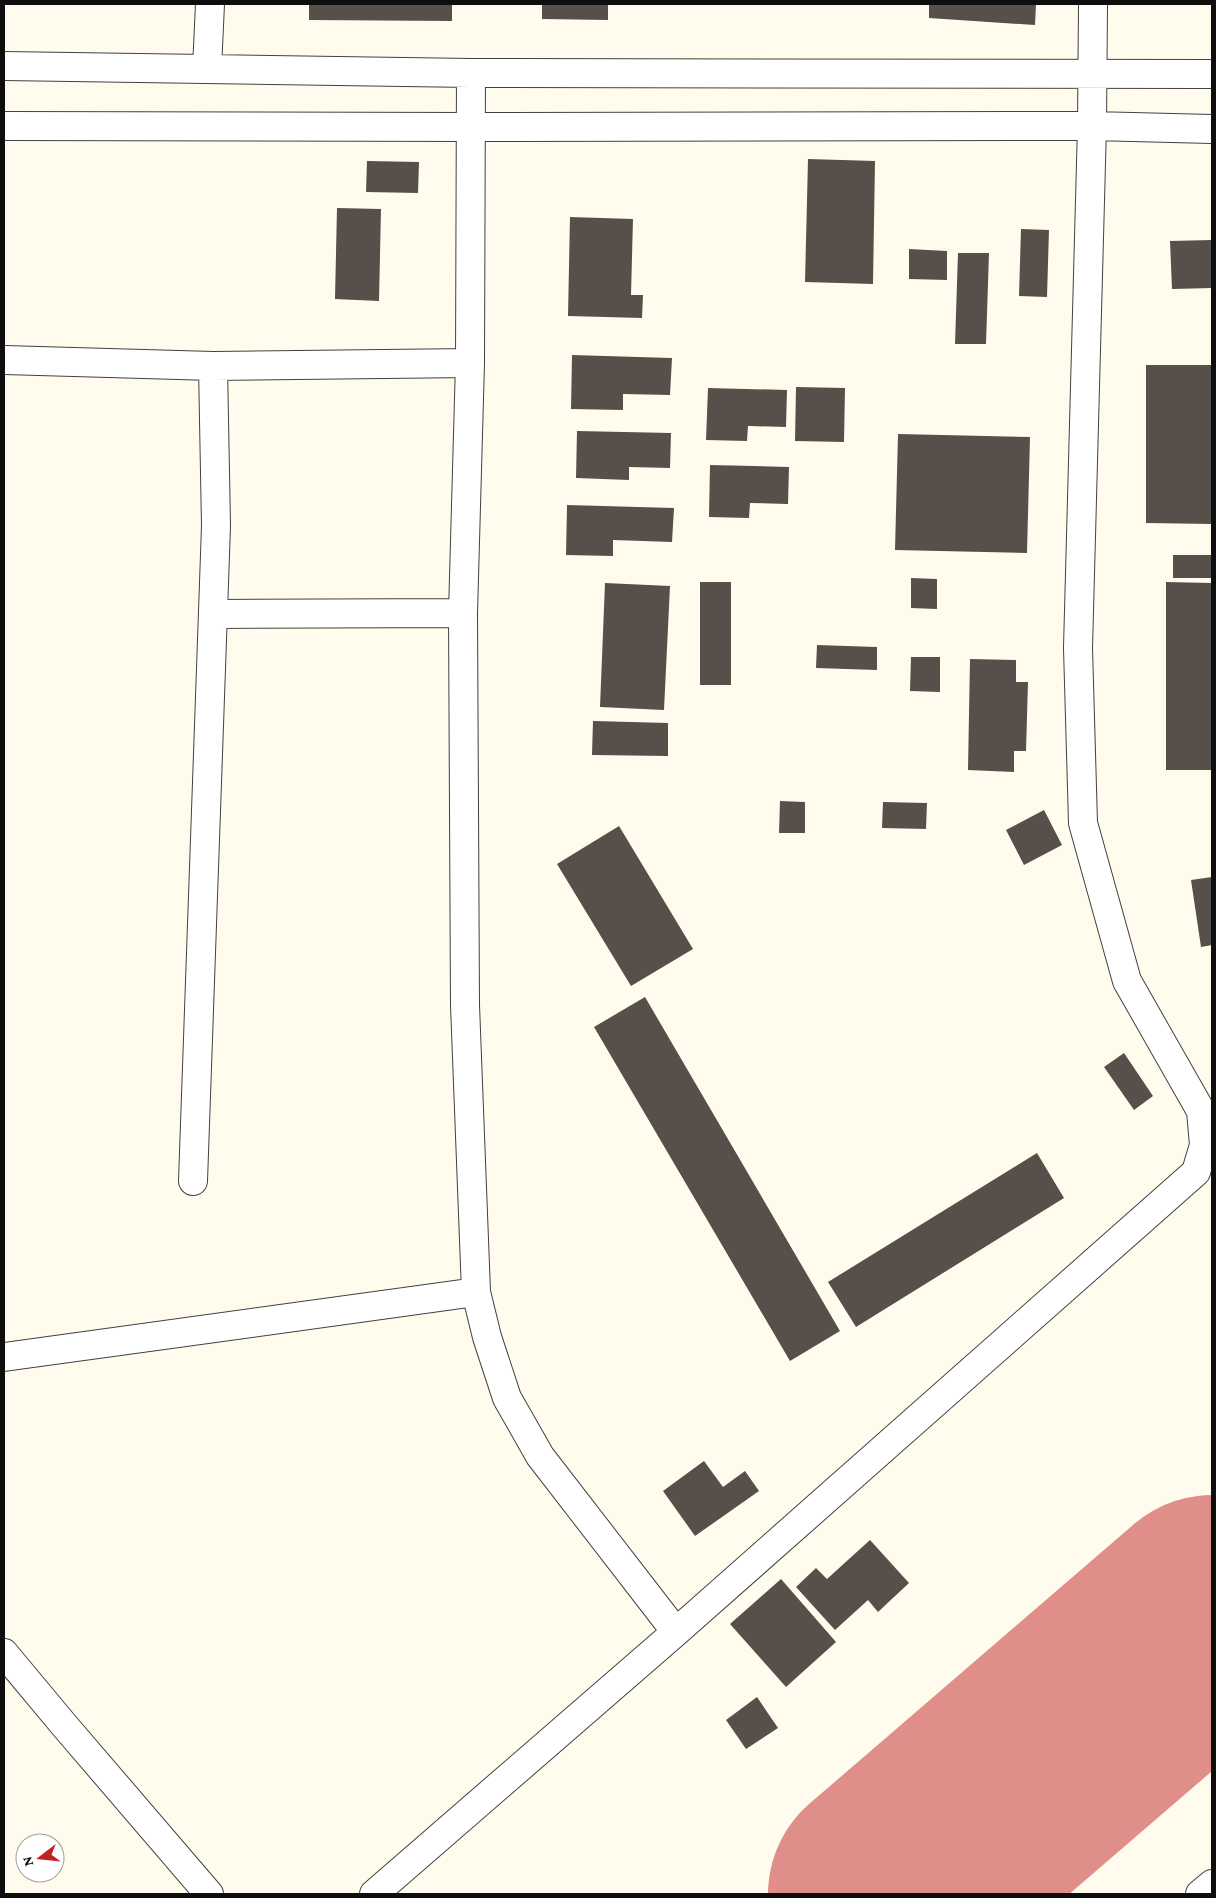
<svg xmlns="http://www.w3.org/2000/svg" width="1216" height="1898" viewBox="0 0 1216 1898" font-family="'Crimson Pro',serif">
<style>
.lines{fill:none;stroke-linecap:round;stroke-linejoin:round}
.runway{stroke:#e08e89;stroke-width:238}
.building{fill:#574f4a}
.street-casing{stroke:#414141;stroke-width:30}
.street{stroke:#fff;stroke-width:28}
</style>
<rect width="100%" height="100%" fill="#fffcee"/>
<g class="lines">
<!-- runway -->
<path class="runway" d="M887 1894 1212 1614"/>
</g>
<!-- building -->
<path class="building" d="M309 4H452V21L309 20Z
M542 4H608V20L542 19Z
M929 4H1036L1035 25 929 18Z
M808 159 875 161 873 284 805 282Z
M367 161 419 162 418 193 366 192Z
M337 208 381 209 379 301 335 299Z
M570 217 633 219 631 295H643L642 318 568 316Z
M1021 229 1049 230 1047 297 1019 296Z
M1212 240V288L1172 289 1170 241Z
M909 249 947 251V280L909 279Z
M958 253H989L986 344H955Z
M572 355 672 358 670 395 623 394V410L571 409Z
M1146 365H1212V524L1146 523Z
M796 387 845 388 844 442 795 441Z
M708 388 787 390 786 427 748 426 747 441 706 440Z
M577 431 671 433 670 468 629 467V480L576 478Z
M898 434 1030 437 1027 553 895 550Z
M710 465 789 467 788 504 750 503 749 518 709 517Z
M567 505 674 508 672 542 613 540V556L566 555Z
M1173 555H1212V578H1173Z
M911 578 937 579V609L911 608Z
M700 582H731V685H700Z
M1166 582 1212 583V770H1166Z
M605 583 670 586 664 710 600 707Z
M817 645 877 647V670L816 668Z
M911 657H940V692L910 691Z
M970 659 1016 660V682H1028L1026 751H1014V772L968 770Z
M593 721 668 723V756L592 755Z
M780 801 805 802V833H779Z
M883 802 927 803 926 829 882 828Z
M1044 810 1062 845 1024 865 1006 830Z
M619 826 693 949 631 986 557 864Z
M1212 877V945L1201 947 1191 880Z
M645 997 840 1331 790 1361 594 1027Z
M1124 1053 1153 1096 1134 1110 1104 1067Z
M1037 1153 1064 1198 856 1327 828 1282Z
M704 1461 723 1487 745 1471 759 1491 695 1536 663 1491Z
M870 1540 909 1583 878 1612 868 1600 835 1630 796 1587 816 1568 827 1579Z
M781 1579 836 1642 786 1687 730 1624Z
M757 1697 778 1728 746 1749 726 1720Z"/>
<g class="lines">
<!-- street casing -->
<g class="street-casing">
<path id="street" d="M4 66 471 73 1212 74
M207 69 210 4
M471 73 470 363 463 613 465 1005 476 1292 487 1337 507 1398 540 1456 676 1632
M4 126 471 127 1092 126 1212 129
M4 360 213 366 470 363
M214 614 463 613
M193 1181 216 526 213 366
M4 1357 476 1292
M4 1653 64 1725 209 1894
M374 1894 676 1632 1196 1172 1204 1145 1201 1111 1127 981 1083 823 1078 648 1092 126 1093 4
M1200 1894 1212 1884"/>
</g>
<!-- street -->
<use href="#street" class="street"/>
</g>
<!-- border -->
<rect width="1216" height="1898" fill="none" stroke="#0e0e0e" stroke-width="10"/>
<!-- north arrow -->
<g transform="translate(40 1858) rotate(254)"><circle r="24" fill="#ffffff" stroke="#9f9f9f"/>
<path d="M0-4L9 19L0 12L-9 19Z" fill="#c22124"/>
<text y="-8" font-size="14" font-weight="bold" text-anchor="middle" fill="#0e0e0e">N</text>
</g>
</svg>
